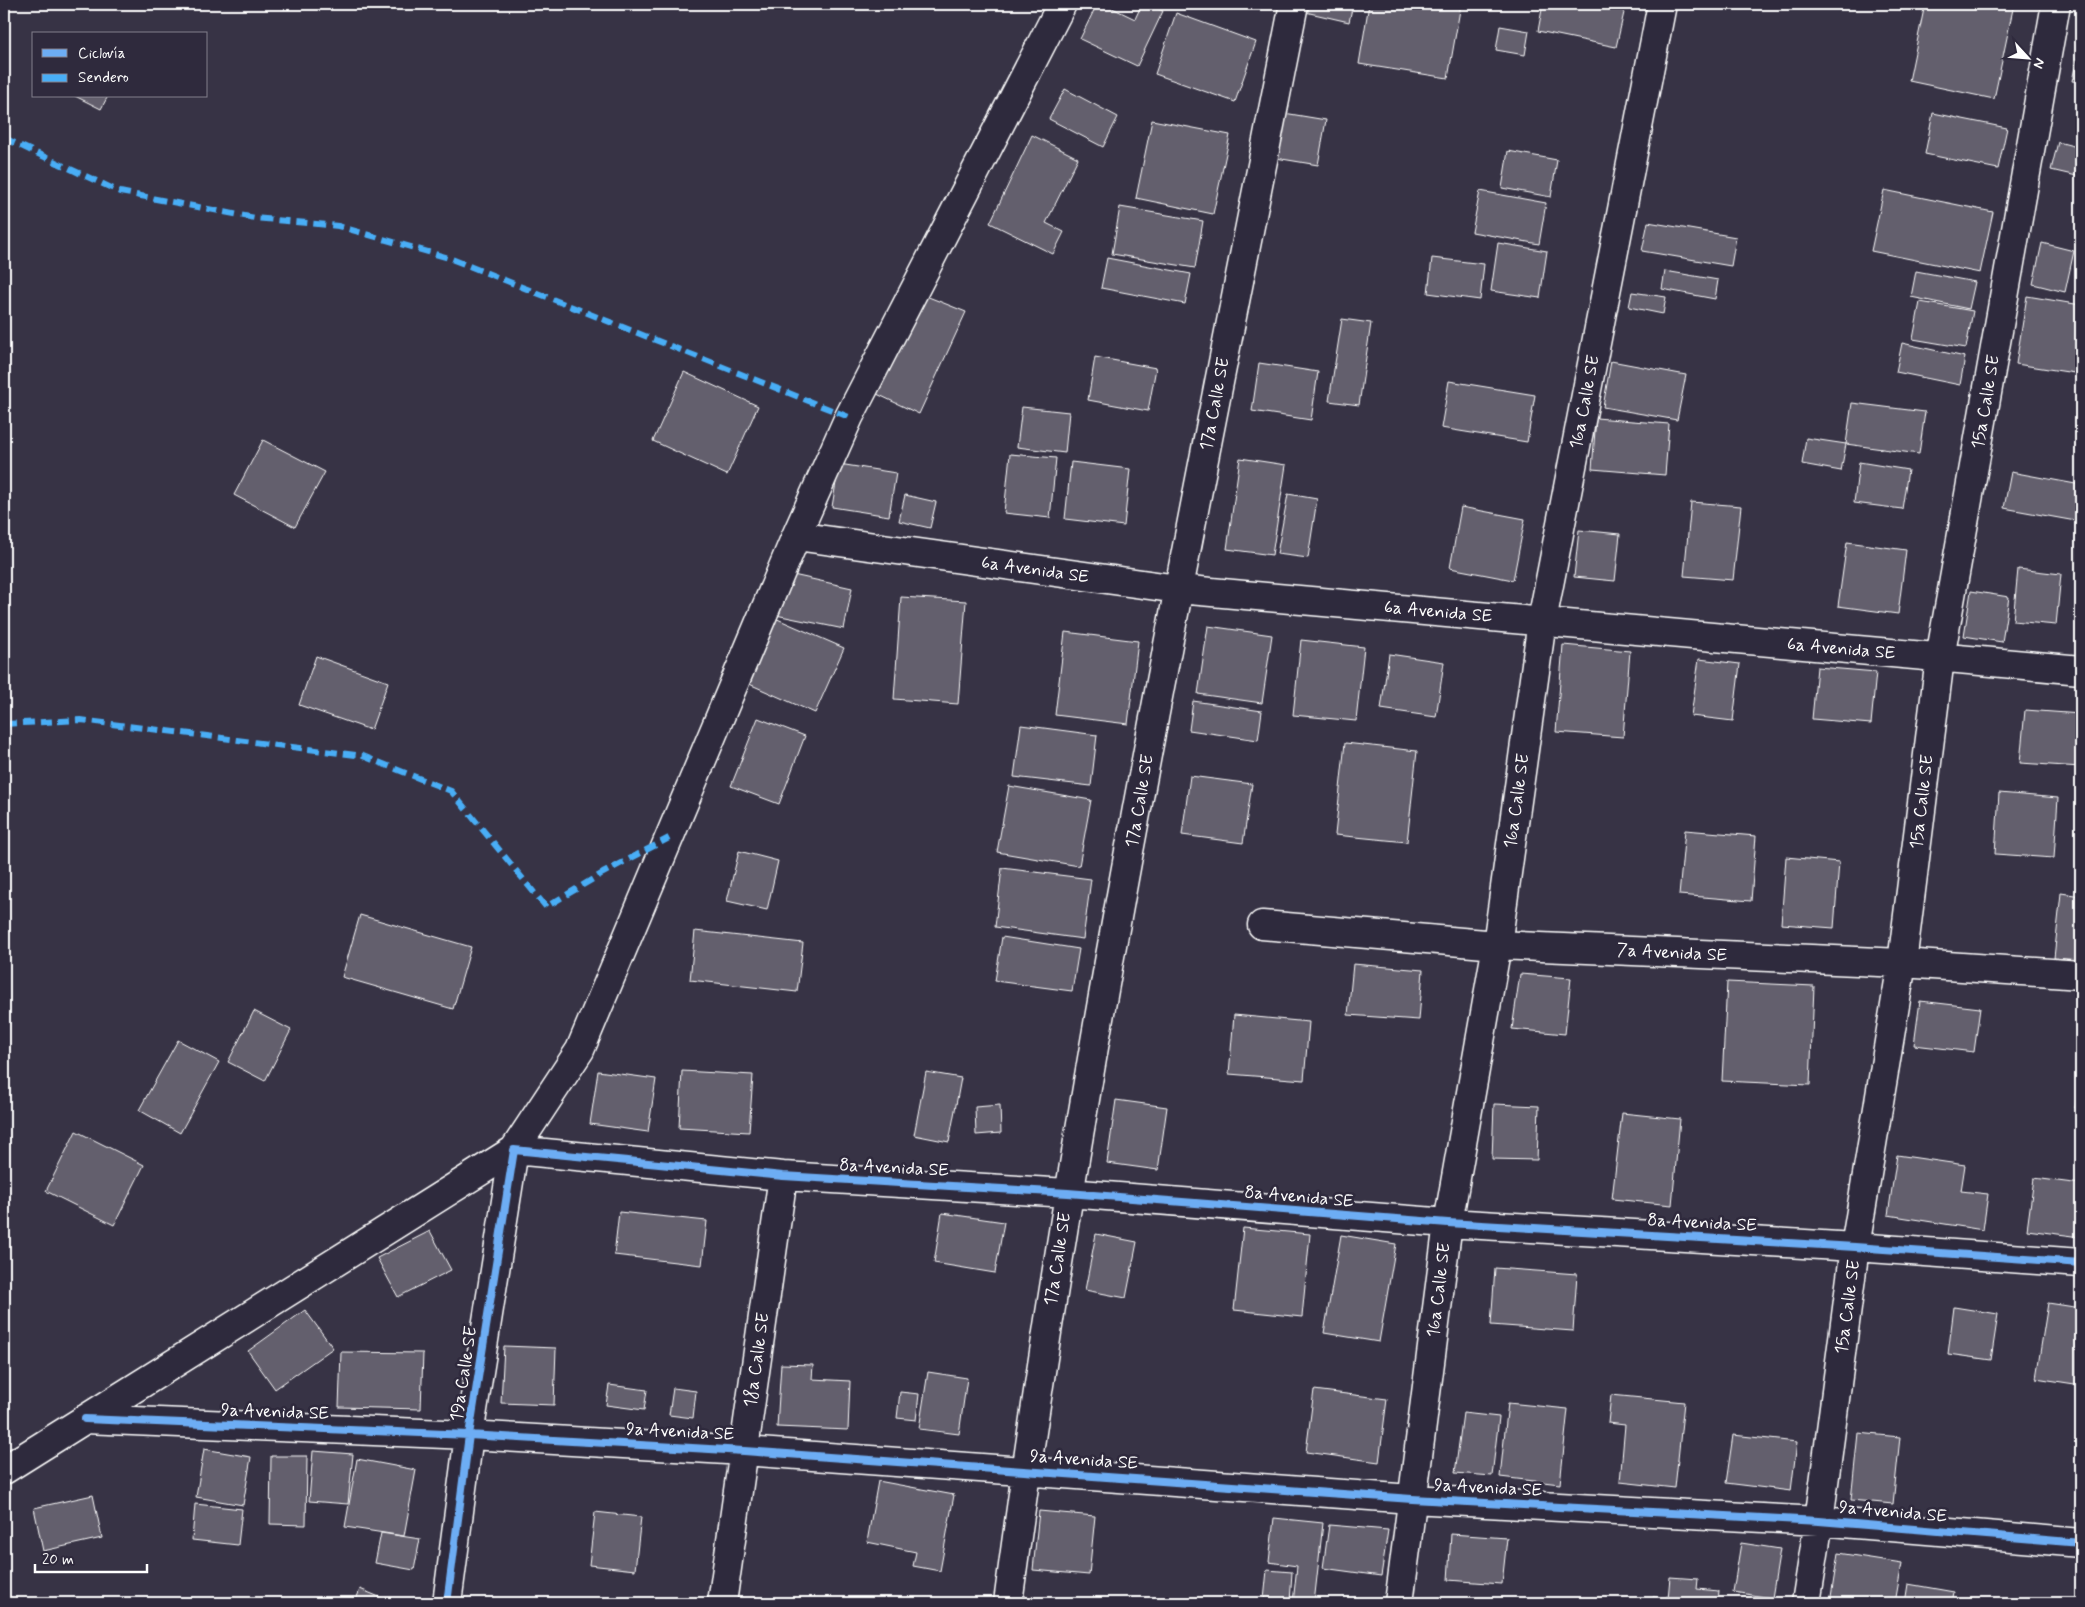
<svg xmlns="http://www.w3.org/2000/svg" width="2085" height="1607" viewBox="0 0 2085 1607" font-family="Mynerve,sans-serif">
<style>
.building{fill:#635f6d;stroke:#fff}
.lines{fill:none;stroke-linecap:round;stroke-linejoin:round}
.minor-casing{stroke:#fff;stroke-width:31}
.minor{stroke:#2f2a3d;stroke-width:28}
.quiet{stroke:#49aef6;stroke-width:6;stroke-dasharray:12 6;stroke-linecap:butt}
.cycleway-casing{stroke:#2f2a3d;stroke-width:11}
.cycleway{stroke:#6dadf4;stroke-width:8}
.labels{text-anchor:middle;dominant-baseline:central;stroke-width:5;stroke-linejoin:round;paint-order:stroke}
.street-label{font-size:18px;fill:#fff;stroke:#2f2a3d}
</style>
<rect width="100%" height="100%" fill="#373345"/>
<filter id="ink" filterUnits="userSpaceOnUse"><feTurbulence type="fractalNoise" baseFrequency=".02" numOctaves="2"/><feDisplacementMap in="SourceGraphic" scale="10" xChannelSelector="R" yChannelSelector="G"/><feConvolveMatrix kernelMatrix="1 2 1 2 8 2 1 2 1" color-interpolation-filters="sRGB"/></filter>
<g filter="url(#ink)">
<!-- building -->
<path class="building" d="M1097 4H1104L1135 19 1142 4H1148L1163 11 1137 66 1080 39Z
M1303 4H1353L1349 22 1301 11Z
M1369 4H1461L1448 78 1359 64Z
M1543 4H1626L1616 47 1538 31Z
M1925 4H2014L1994 99 1909 81Z
M1176 13 1256 42 1235 102 1155 74Z
M1500 26 1529 31 1525 55 1496 50Z
M2081 39V82L2072 81Z
M1065 89 1118 117 1103 147 1049 119Z
M75 96H108L101 109Z
M1278 112 1326 120 1318 165 1270 157Z
M1933 113 2007 128 1998 169 1925 154Z
M1152 120 1230 135 1213 214 1136 198Z
M1032 135 1078 158 1046 223 1064 232 1053 254 990 223Z
M2058 142 2081 148V177L2051 170Z
M1508 151 1557 160 1551 197 1502 188Z
M1884 190 1993 212 1980 273 1871 251Z
M1480 191 1546 203 1539 244 1472 232Z
M1120 207 1203 221 1195 268 1112 254Z
M1648 222 1736 237 1731 266 1642 251Z
M1498 243 1547 251 1540 298 1491 291Z
M2042 243 2074 251 2065 292 2033 284Z
M1107 258 1191 274 1185 304 1101 288Z
M1432 258 1484 264 1480 300 1428 293Z
M1665 271 1718 280 1715 299 1662 289Z
M1916 271 1975 282 1969 309 1911 297Z
M1632 292 1666 297 1663 314 1629 307Z
M921 294 966 312 919 414 877 394Z
M2027 296 2081 305V374L2016 364Z
M1920 302 1973 311 1966 348 1913 339Z
M1342 319 1371 323 1359 405 1329 401Z
M1902 343 1965 357 1960 385 1896 372Z
M1095 357 1156 368 1148 411 1088 400Z
M1611 361 1686 375 1677 420 1603 407Z
M1259 363 1318 372 1311 420 1252 411Z
M684 372 758 406 727 475 653 441Z
M1449 381 1535 395 1527 442 1441 428Z
M1852 403 1925 412 1919 454 1846 444Z
M1022 407 1069 412 1065 453 1017 447Z
M1596 418 1669 424 1665 475 1592 469Z
M1806 438 1846 444 1841 471 1802 464Z
M263 440 325 472 295 527 234 495Z
M1010 454 1056 458 1050 518 1004 513Z
M1240 458 1286 465 1272 555 1227 549Z
M1071 462 1130 469 1124 526 1065 519Z
M1859 462 1908 470 1902 509 1854 503Z
M839 464 896 473 889 516 832 507Z
M2011 472 2081 485V522L2004 508Z
M1288 494 1317 499 1308 558 1277 554Z
M905 495 936 502 930 528 899 521Z
M1691 502 1741 506 1733 580 1684 576Z
M1461 507 1525 519 1513 580 1450 568Z
M1579 530 1620 534 1615 581 1574 577Z
M1847 542 1906 550 1898 614 1838 606Z
M2018 569 2061 574 2056 625 2013 621Z
M784 573 852 588 844 629 776 615Z
M1971 591 2009 597 2002 642 1964 636Z
M901 597 966 601 958 704 894 699Z
M775 618 844 648 815 713 747 683Z
M1208 626 1272 635 1262 703 1198 694Z
M1065 632 1138 641 1128 724 1055 715Z
M1301 640 1364 647 1356 721 1293 715Z
M1563 645 1630 651 1623 737 1556 732Z
M1389 654 1444 662 1436 717 1381 709Z
M316 656 388 682 371 730 299 705Z
M1699 659 1740 664 1733 721 1691 716Z
M1817 667 1876 672 1871 724 1812 719Z
M1193 701 1262 711 1258 740 1189 730Z
M2025 710 2081 714V767L2020 763Z
M758 718 805 736 779 804 731 786Z
M1021 725 1097 735 1091 786 1014 777Z
M1345 743 1417 751 1407 842 1335 835Z
M1190 776 1252 784 1243 843 1182 835Z
M1009 786 1091 800 1079 866 997 852Z
M1999 793 2058 798 2054 858 1995 854Z
M1685 830 1756 836 1751 901 1679 895Z
M739 851 778 861 767 910 727 901Z
M1786 857 1839 862 1834 928 1781 924Z
M1002 868 1091 879 1083 939 995 927Z
M2061 893 2081 896V961L2054 958Z
M360 915 471 947 453 1009 342 977Z
M695 931 803 943 797 992 690 980Z
M1002 937 1079 949 1072 991 995 981Z
M1353 964 1423 970 1419 1020 1348 1015Z
M1520 974 1571 978 1565 1034 1512 1029Z
M1727 982 1814 986 1810 1085 1722 1081Z
M1920 1001 1980 1008 1974 1052 1914 1045Z
M254 1011 291 1030 265 1081 228 1062Z
M1234 1015 1309 1022 1304 1080 1229 1074Z
M178 1040 219 1062 180 1133 139 1110Z
M598 1071 656 1079 648 1132 590 1124Z
M682 1071 753 1075 749 1132 679 1128Z
M926 1072 961 1078 949 1142 914 1135Z
M2081 1075V1109L2075 1108Z
M1116 1100 1167 1107 1158 1170 1107 1163Z
M1494 1104 1539 1106 1537 1160 1492 1159Z
M1000 1105 1001 1133 976 1135 975 1107Z
M1622 1113 1680 1119 1672 1205 1612 1199Z
M76 1131 144 1165 114 1225 46 1191Z
M1897 1155 1965 1165 1961 1191 1988 1194 1983 1230 1888 1215Z
M2034 1178 2081 1184V1237L2027 1230Z
M619 1212 707 1221 702 1265 614 1255Z
M942 1213 1004 1222 995 1273 934 1263Z
M1243 1228 1310 1234 1302 1317 1234 1310Z
M430 1231 451 1270 398 1297 377 1258Z
M1096 1234 1137 1242 1126 1298 1085 1290Z
M1341 1235 1396 1244 1379 1342 1324 1333Z
M1495 1268 1577 1274 1573 1331 1491 1325Z
M2048 1303 2081 1308V1385L2036 1378Z
M1954 1307 1998 1314 1991 1360 1948 1354Z
M305 1310 333 1348 275 1389 248 1351Z
M504 1346 556 1348 554 1405 501 1403Z
M341 1352 423 1353 421 1409 339 1407Z
M781 1364 813 1365 812 1379 850 1381 848 1430 777 1427Z
M928 1372 967 1378 959 1434 919 1429Z
M609 1385 647 1390 644 1410 606 1405Z
M673 1388 696 1391 693 1418 669 1415Z
M1314 1390 1387 1399 1379 1462 1306 1452Z
M900 1392 919 1394 916 1420 897 1418Z
M1611 1395 1684 1402 1675 1488 1620 1482 1625 1425 1608 1423Z
M1508 1403 1568 1409 1560 1484 1500 1477Z
M1463 1413 1499 1417 1492 1476 1455 1473Z
M1858 1433 1900 1437 1893 1504 1851 1500Z
M1733 1435 1797 1442 1791 1491 1726 1483Z
M204 1449 251 1457 243 1505 196 1497Z
M313 1451 353 1454 348 1504 309 1501Z
M271 1456H307L306 1525 270 1524Z
M357 1459 416 1470 404 1536 345 1527Z
M878 1481 954 1495 940 1571 913 1566 916 1552 867 1542Z
M93 1495 102 1538 43 1551 34 1508Z
M195 1504 242 1509 238 1545 192 1540Z
M1039 1511 1095 1516 1089 1575 1033 1570Z
M595 1512 641 1517 635 1570 589 1565Z
M1274 1518 1323 1523 1314 1603H1293L1297 1566 1269 1562Z
M1329 1525 1388 1530 1381 1576 1323 1568Z
M381 1533 420 1539 414 1570 375 1563Z
M1451 1534 1507 1538 1502 1584 1448 1580Z
M1741 1543 1780 1549 1772 1598 1733 1592Z
M1838 1553 1902 1563 1895 1603H1830Z
M1267 1570 1292 1572 1290 1602 1264 1600Z
M1670 1577 1698 1579 1697 1589 1719 1591 1718 1603H1652L1653 1597 1668 1599Z
M1908 1584 1954 1592 1952 1603H1905Z
M360 1589 389 1601 388 1603H355Z
M2021 1600 2040 1603H2021Z"/>
<g class="lines">
<!-- minor casing -->
<g class="minor-casing">
<path id="minor" d="M796 536 1178 589 2081 670
M1262 925 1497 945 1902 963 2081 975
M85 1419 469 1435 744 1451 1412 1499 1819 1521 2081 1543
M4 1470 514 1150 580 1050 796 536 849 417 1062 4
M447 1603 469 1435 514 1150 783 1176 1068 1193 1448 1223 1855 1247 2081 1263
M722 1603 783 1176
M1008 1603C1079 1066 1189 535 1294 4
M1399 1603 1448 1223 1497 945 1542 621 1662 4
M1806 1603 1819 1521 1855 1247 1902 963 1940 658 2056 4"/>
</g>
<!-- minor -->
<use href="#minor" class="minor"/>
<!-- quiet -->
<path class="quiet" d="M4 138 120 192 255 218 338 226 449 258 849 417
M4 724 81 720 363 756 451 791 546 907 603 873 669 838"/>
<!-- cycleway casing -->
<g class="cycleway-casing">
<path id="cycleway" d="M85 1419 469 1435 744 1451 1412 1499 1819 1521 2081 1543
M447 1603 469 1435 514 1150 783 1176 1068 1193 1448 1223 1855 1247 2081 1263"/>
</g>
<!-- cycleway -->
<use href="#cycleway" class="cycleway"/>
</g>
</g>
<g class="labels">
<!-- street labels -->
<g class="street-label">
<text transform="translate(1585 402) rotate(-79)">16a Calle SE</text>
<text transform="translate(1986 402) rotate(-80)">15a Calle SE</text>
<text transform="translate(1215 404) rotate(-79)">17a Calle SE</text>
<text transform="translate(1035 570) rotate(8)">6a Avenida SE</text>
<text transform="translate(1438 612) rotate(5)">6a Avenida SE</text>
<text transform="translate(1841 649) rotate(5)">6a Avenida SE</text>
<text transform="translate(1140 801) rotate(-80)">17a Calle SE</text>
<text transform="translate(1517 801) rotate(-82)">16a Calle SE</text>
<text transform="translate(1922 802) rotate(-83)">15a Calle SE</text>
<text transform="translate(1672 953) rotate(3)">7a Avenida SE</text>
<text transform="translate(894 1168) rotate(3)">8a Avenida SE</text>
<text transform="translate(1299 1197) rotate(5)">8a Avenida SE</text>
<text transform="translate(1702 1223) rotate(3)">8a Avenida SE</text>
<text transform="translate(1058 1259) rotate(-81)">17a Calle SE</text>
<text transform="translate(1439 1290) rotate(-83)">16a Calle SE</text>
<text transform="translate(1848 1307) rotate(-82)">15a Calle SE</text>
<text transform="translate(757 1360) rotate(-82)">18a Calle SE</text>
<text transform="translate(464 1374) rotate(-81)">19a Calle SE</text>
<text transform="translate(275 1412) rotate(2)">9a Avenida SE</text>
<text transform="translate(680 1432) rotate(3)">9a Avenida SE</text>
<text transform="translate(1084 1460) rotate(4)">9a Avenida SE</text>
<text transform="translate(1488 1488) rotate(3)">9a Avenida SE</text>
<text transform="translate(1893 1512) rotate(5)">9a Avenida SE</text>
</g>
</g>
<!-- margin -->
<rect width="2085" height="1607" fill="none" stroke="#2f2a3d" stroke-width="20"/>
<rect x="10" y="10" width="2065" height="1587" fill="none" stroke="#fff" stroke-width="2" filter="url(#ink)"/>
<!-- legend -->
<rect x="32" y="32" width="175" height="65" fill="#2f2a3d" stroke="#827f8b"/>
<rect x="42" y="49" width="25" height="8" fill="#6dadf4" stroke="#827f8b"/>
<text x="78" y="58" font-size="15" fill="#ffffff">Ciclovía</text>
<rect x="42" y="74" width="25" height="8" fill="#49aef6" stroke="#827f8b"/>
<text x="78" y="82" font-size="15" fill="#ffffff">Sendero</text>
<!-- north arrow -->
<g transform="translate(2028 58) rotate(116)" stroke="#2f2a3d" stroke-width="4" paint-order="stroke">
<path d="M0-4L9 19L0 12L-9 19Z" fill="#ffffff"/>
<text y="-8" font-size="14" font-weight="bold" text-anchor="middle" fill="#ffffff">N</text>
</g>
<!-- scale -->
<path d="M35 1564v8h112v-8" fill="none" stroke="#ffffff" stroke-width="2.5"/>
<text x="42" y="1564" font-size="15" fill="#ffffff" stroke="#2f2a3d" stroke-width="4" paint-order="stroke">20 m</text>
</svg>
